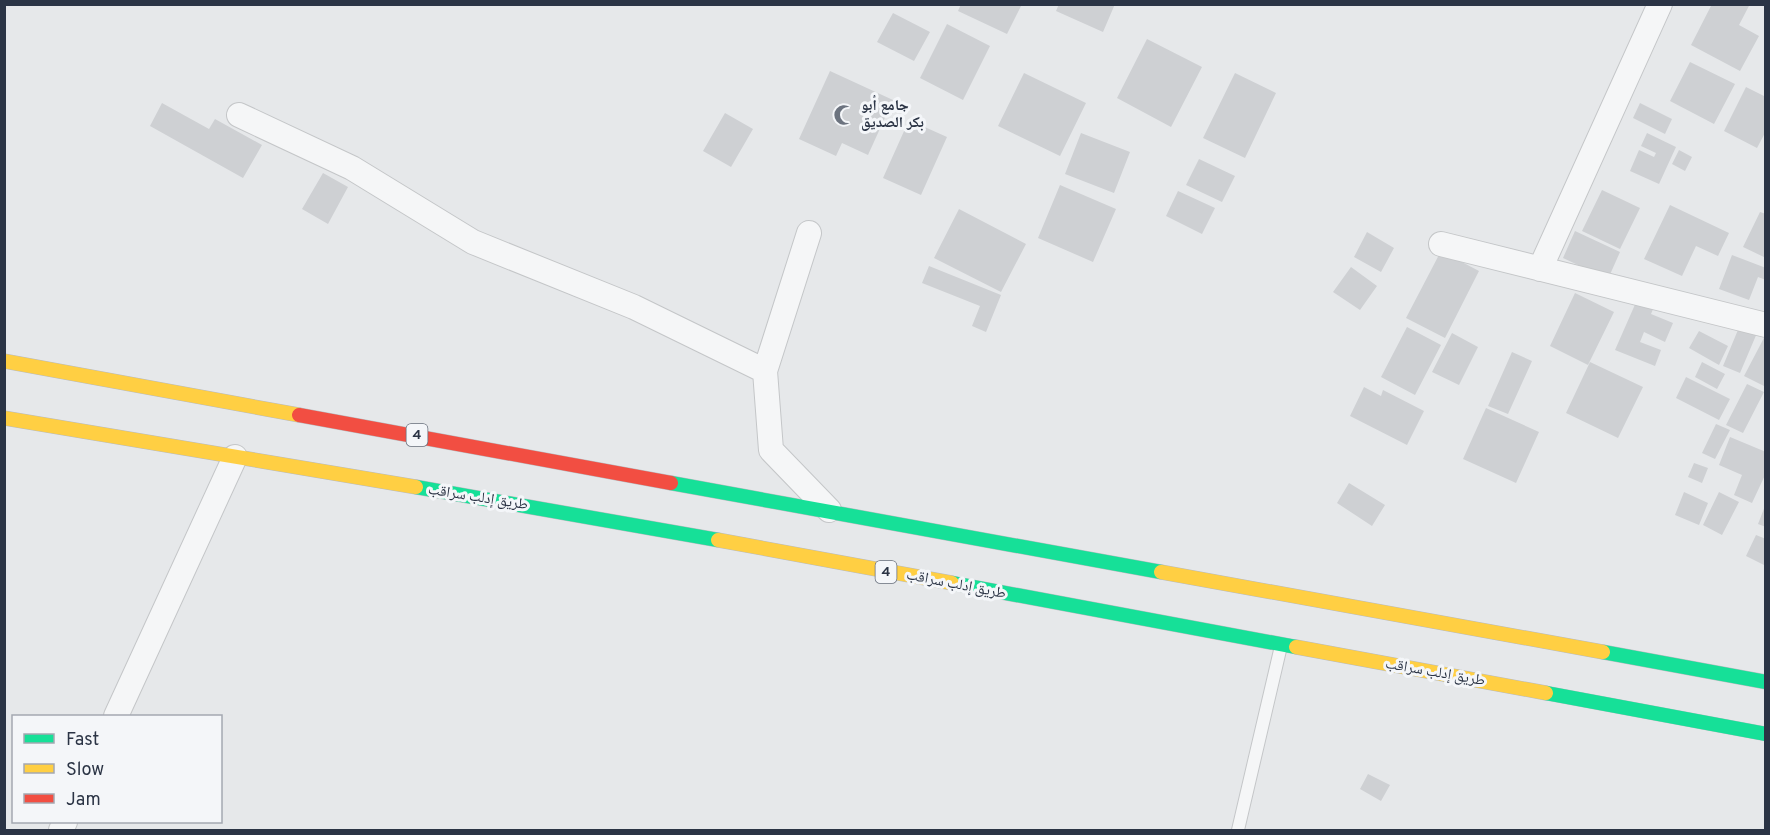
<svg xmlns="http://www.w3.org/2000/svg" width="1770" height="835" viewBox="0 0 1770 835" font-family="Overpass,'Noto Naskh Arabic',sans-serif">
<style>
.building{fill:#ced0d3}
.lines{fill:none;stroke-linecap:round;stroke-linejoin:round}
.lane-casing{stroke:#c4c6c8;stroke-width:14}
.street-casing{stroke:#c4c6c8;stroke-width:26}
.fast-casing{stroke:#b8bbbf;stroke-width:15}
.slow-casing{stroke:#b8bbbf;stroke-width:15}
.jam-casing{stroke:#b8bbbf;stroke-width:15}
.lane{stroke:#f5f6f7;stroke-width:12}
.street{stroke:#f5f6f7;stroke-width:24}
.fast{stroke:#16e098;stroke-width:14}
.slow{stroke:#ffcf43;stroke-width:14}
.jam{stroke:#f24e42;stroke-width:14}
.labels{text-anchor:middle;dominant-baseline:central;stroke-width:6;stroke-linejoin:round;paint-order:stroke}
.shield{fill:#f4f6f9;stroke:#676e7b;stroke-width:1.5}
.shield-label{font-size:14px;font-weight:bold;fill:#2b3445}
.poi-label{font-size:15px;font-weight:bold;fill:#2b3445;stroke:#f4f6f9;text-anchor:start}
.street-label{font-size:15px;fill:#2b3445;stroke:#f4f6f9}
</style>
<rect width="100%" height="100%" fill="#e6e8ea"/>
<!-- building -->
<path class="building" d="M961 4H1022L1007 34 958 11Z
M1059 4H1115L1103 32 1056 11Z
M1712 4H1750L1739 25 1759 36 1740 71 1691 45Z
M893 13 930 32 914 61 877 42Z
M947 24 990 46 963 100 920 78Z
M1147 39 1202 67 1171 127 1117 98Z
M1690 62 1735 84 1714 124 1670 101Z
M830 71 893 100 868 155 842 143 836 156 799 139Z
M1024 73 1086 103 1060 156 998 126Z
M1235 73 1276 93 1245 158 1203 138Z
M1746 87 1766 97V131L1757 148 1724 131Z
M162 103 209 129 215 119 262 145 243 178 150 126Z
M1640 103 1672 119 1665 134 1633 118Z
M725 113 753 129 731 167 703 151Z
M909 120 947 137 921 195 883 178Z
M1081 133 1130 152 1114 193 1065 174Z
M1647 133 1676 147 1659 184 1630 171 1639 150 1654 157 1656 153 1641 146Z
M1679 150 1692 157 1685 171 1672 164Z
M1199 159 1235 176 1222 202 1186 185Z
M323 173 348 187 328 224 302 209Z
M1060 185 1116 209 1093 262 1038 238Z
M1602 190 1640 208 1620 249 1582 231Z
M1178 191 1215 208 1202 234 1166 216Z
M1670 205 1729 233 1718 256 1696 246 1682 276 1644 259Z
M959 209 1026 244 1001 292 934 258Z
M1760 212 1766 214V258L1743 247Z
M1575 231 1620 252 1608 279 1563 258Z
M1367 232 1394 248 1381 272 1354 257Z
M1441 251 1479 271 1445 338 1406 318Z
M1732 255 1766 268V280L1758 277 1749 300 1719 289Z
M929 266 1001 295 986 332 972 326 980 306 922 283Z
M1351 267 1377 286 1360 310 1333 292Z
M1575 293 1614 312 1588 365 1550 346Z
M1637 300 1654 307 1651 314 1673 323 1665 342 1644 332 1640 342 1661 350 1655 366 1615 350Z
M1740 325 1757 333 1740 373 1723 366Z
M1407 327 1441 345 1415 395 1381 377Z
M1699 331 1728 346 1719 365 1689 348Z
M1452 333 1478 347 1459 385 1432 372Z
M1766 334V387L1744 376Z
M1512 352 1532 361 1508 414 1488 406Z
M1590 362 1643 387 1618 438 1566 413Z
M1702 362 1725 374 1717 389 1695 377Z
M1686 377 1730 399 1719 420 1676 398Z
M1747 384 1764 392 1743 433 1726 425Z
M1364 387 1381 396 1383 390 1424 411 1407 445 1350 416Z
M1486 408 1539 432 1516 483 1463 459Z
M1716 424 1730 430 1715 459 1702 453Z
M1730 437 1766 452V473L1752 503 1734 495 1742 475 1719 465Z
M1694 463 1708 468 1702 483 1688 477Z
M1349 483 1385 505 1372 526 1337 503Z
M1684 492 1708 503 1699 525 1675 515Z
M1719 492 1739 502 1722 535 1703 525Z
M1765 506H1766V527L1758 524Z
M1756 535 1766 539V566L1746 556Z
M1368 774 1390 785 1381 801 1360 789Z"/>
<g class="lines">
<!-- lane casing -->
<g class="lane-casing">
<path id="lane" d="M1238 830 1281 646"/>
</g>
<!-- street casing -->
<g class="street-casing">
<path id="street" d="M239 115 352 168 473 242 634 307 765 371
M809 233 765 371 771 450 829 510
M1441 244 1766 325
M1540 269 1660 4
M116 716 235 457
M61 830 65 822"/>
</g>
<!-- fast casing -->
<g class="fast-casing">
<path id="fast" d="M671 483 1161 572
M416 487 718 540
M952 583 1296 647
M1603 652 1766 682
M1546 693 1766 734"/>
</g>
<!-- slow casing -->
<g class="slow-casing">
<path id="slow" d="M4 361 299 415
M4 418 416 487
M718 540 952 583
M1161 572 1603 652
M1296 647 1546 693"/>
</g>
<!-- jam casing -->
<g class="jam-casing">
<path id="jam" d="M299 415 671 483"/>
</g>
<!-- lane -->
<use href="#lane" class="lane"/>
<!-- street -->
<use href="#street" class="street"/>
<!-- fast -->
<use href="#fast" class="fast"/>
<!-- slow -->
<use href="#slow" class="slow"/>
<!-- jam -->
<use href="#jam" class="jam"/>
</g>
<!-- icons -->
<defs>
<g id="mosque-bare" transform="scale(1.62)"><path d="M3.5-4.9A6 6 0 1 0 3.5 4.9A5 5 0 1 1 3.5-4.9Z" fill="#6c737f" stroke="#f4f6f9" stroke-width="2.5" paint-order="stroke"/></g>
</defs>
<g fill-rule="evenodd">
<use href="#mosque-bare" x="844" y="115"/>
</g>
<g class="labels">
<!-- shield labels -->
<g class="shield">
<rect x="406.5" y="424" width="21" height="22" rx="4.5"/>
<rect x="875.5" y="561" width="21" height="22" rx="4.5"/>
</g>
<g class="shield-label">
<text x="417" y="435">4</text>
<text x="886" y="572">4</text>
</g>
<!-- poi labels -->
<g class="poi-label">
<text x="861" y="106">جامع أبو<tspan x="861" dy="17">بكر الصديق</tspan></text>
</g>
<!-- street labels -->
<g class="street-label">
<text transform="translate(478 498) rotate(9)">طريق إدلب سراقب</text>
<text transform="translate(956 585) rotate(11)">طريق إدلب سراقب</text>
<text transform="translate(1435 673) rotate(10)">طريق إدلب سراقب</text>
</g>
</g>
<!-- border -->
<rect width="1770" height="835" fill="none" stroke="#2b3445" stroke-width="12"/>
<!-- legend -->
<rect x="12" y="715" width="210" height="108" fill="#f4f6f9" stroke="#a4a8b1" stroke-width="1.5"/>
<rect x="24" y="734" width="30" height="9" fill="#16e098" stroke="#a4a8b1" stroke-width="1.5"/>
<text x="66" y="745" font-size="18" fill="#2b3445">Fast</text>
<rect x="24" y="764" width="30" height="9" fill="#ffcf43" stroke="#a4a8b1" stroke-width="1.5"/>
<text x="66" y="775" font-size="18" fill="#2b3445">Slow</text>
<rect x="24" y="794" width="30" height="9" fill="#f24e42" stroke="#a4a8b1" stroke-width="1.5"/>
<text x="66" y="805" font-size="18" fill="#2b3445">Jam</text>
</svg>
